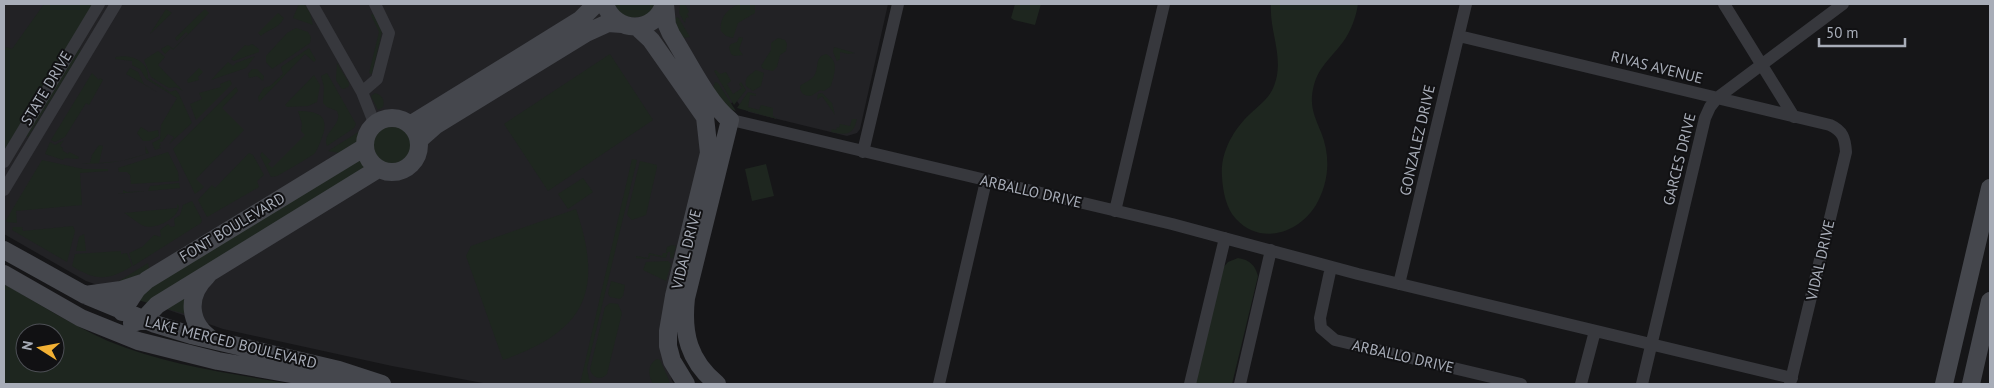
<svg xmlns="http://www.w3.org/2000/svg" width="1994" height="388" viewBox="0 0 1994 388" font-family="'PT Sans',sans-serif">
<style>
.built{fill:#222225}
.green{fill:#1e261f;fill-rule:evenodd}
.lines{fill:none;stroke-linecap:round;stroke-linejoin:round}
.street{stroke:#37383d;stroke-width:12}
.secondary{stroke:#45474d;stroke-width:18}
.labels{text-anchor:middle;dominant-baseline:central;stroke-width:4;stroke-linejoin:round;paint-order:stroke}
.street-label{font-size:15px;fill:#a8adb8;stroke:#111113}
</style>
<rect width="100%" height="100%" fill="#161618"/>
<!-- built -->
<path class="built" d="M4 4H888L860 129 857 133 847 136 749 112 742 108 736 100 700 125 702 155 664 347 672 381 675 384H488L392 366 223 329 86 281 4 234Z"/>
<!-- green -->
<path class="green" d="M44 4H93L4 151V48L7 47 12 49Z
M299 4H304L310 13 313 25 293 18Z
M612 4H657L649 15 627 19Z
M680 4H685L689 12 687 14 689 17 686 18 685 23 679 13Z
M739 4H755V13L738 23 733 38 726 36 721 31C719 17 728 9 739 4Z
M1015 4H1041L1035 25 1014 20 1011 18Z
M1271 4H1358C1356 17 1351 31 1343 42 1328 62 1315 69 1312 96 1311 110 1316 120 1321 132 1331 157 1329 182 1316 205 1299 233 1261 246 1236 219 1226 208 1223 192 1222 177 1220 153 1233 130 1250 114 1259 105 1269 99 1274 86 1285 58 1269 32 1271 4Z
M166 9 172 13 150 34Z
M205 9 209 13 173 50 171 48 165 54 161 49 168 45 173 49 188 34 186 32 177 41 175 38Z
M278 13 284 18C277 30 270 28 261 36L258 33Z
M373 14 382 32 372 74 369 73 379 32 371 15Z
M678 17 690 37 682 38 673 19Z
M296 28 308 32 311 37 310 43 272 69 266 62V56L287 33Z
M739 37 743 38 739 49 743 55 734 56 731 54 729 47 731 44 737 42Z
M778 38 785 40 787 44 786 51 780 55 777 67 773 71 763 69 761 66 771 50V43Z
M252 44 259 49V52L234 61 231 59 245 45 248 46Z
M834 47 855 53 848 54 840 52V59L837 61 833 52Z
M309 48 316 60 314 62 305 54 259 102 258 97 264 88 270 86 283 74 281 67Z
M79 49 81 51 28 137 26 136Z
M158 51 165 57 158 65 183 91 176 87 169 88 151 77 144 60Z
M610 54 653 120 548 191 504 124Z
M826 54C840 61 834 74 831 86L824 91 820 90 811 96C804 96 800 93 800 86 804 83 811 80 814 76 820 67 814 57 826 54Z
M255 56 246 68 211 80 228 62 233 66 236 63Z
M116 57C131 54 149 61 148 78L170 92 176 90 179 94 192 123 169 144 174 137 168 134 162 142H159L161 144 159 147 161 148 155 150 152 143 160 139 161 125 177 98 146 79 140 69 132 65V61L115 59Z
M337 63 349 83V86L344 89 341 88 336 80Z
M130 68 138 72 144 84 157 92 126 74Z
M199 68 203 72 198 77 199 80 188 83 187 80Z
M252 69H257L264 76 263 81 257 76 249 78 248 74Z
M716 70 720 74 726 72 731 81 727 84 733 94 742 88 739 84 741 82 746 90 734 105 714 71Z
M756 70 764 73 761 86 753 91 746 86C744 77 750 75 756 70Z
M92 73 99 80 100 78 103 80 89 105 86 103 65 137 55 142 51 140Z
M327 73 356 124 354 128 327 146C321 132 344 125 337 111L327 107 323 103 324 87 321 76Z
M314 75 320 85 317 102 308 106 287 107 285 105Z
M230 80 232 84 196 120 190 104 202 99 199 93 221 87 220 84Z
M715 82 718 83 736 111 728 108 713 88Z
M236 87 238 91 222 108 244 130 196 179 204 187 195 194 173 149Z
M748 92 756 94V96L750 95 748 107 759 110 761 105 773 108V116L777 119 737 108Z
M375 93C382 95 385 100 383 107L378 110 371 96Z
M822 93 832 103 835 115 822 96 817 100 818 94Z
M298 111C319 111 331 116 321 140 319 145 317 151 314 154 302 162 289 169 277 176L271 177 260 155 262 152 271 161 268 164 272 168 305 135 301 131 302 124Z
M852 119H857C853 136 846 135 831 132L832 129 836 130 837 127 839 128 840 124 850 126Z
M371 146a21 21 0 1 1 42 0a21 21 0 1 1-42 0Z
M141 127 149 132 158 130 159 136 149 141H143L137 133Z
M365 128 357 143 340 153 328 151Z
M64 140 60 146 63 148 62 150 68 154 69 152 79 157 78 159 65 158 63 160 45 154 50 142 55 145Z
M99 145 103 146 99 163 121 161 146 154 145 146 149 153C127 161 105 165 82 163H90L92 155Z
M168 152 178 172 179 181 131 184 130 175 127 172H119L118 168Z
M249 153 253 155 264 175 257 181 259 187 207 217 198 200 212 185 215 188Z
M361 158 367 169 148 303 138 300 143 292Z
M632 159 637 160 587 368 589 379 594 384H580Z
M42 160 83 169H108V171L80 173 82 205 16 211 17 223 7 222 6 220Z
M640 161 657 165V167L646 215 632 220 627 215Z
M766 164 774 196 752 201 745 169Z
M583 178 593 192 568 209 558 194Z
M179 183 180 188 115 194 123 193V190L127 192 148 191 150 186Z
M192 201 202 220 201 223 133 266 129 253 142 247 154 235 161 237 160 230 168 224 171 227 175 226 174 219 180 215 183 205Z
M177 204 179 206C179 218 155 230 144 226 137 223 130 216 124 213L177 208Z
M576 209C604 291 586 331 503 360L466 256 471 246Z
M73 226 75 231 67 262 12 230 13 227H22L23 231Z
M84 234 86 251H76L79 237Z
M672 245 676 246 673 258H670V252H668L666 258 650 255 649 259 636 258V256L648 258 649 253 662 256 663 253H666L667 247Z
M121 251V254L127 253 132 266C108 281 96 281 72 266L75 254Z
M1238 258C1250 260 1255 265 1258 276L1232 384H1195L1222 269 1228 262Z
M668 261 671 264 666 281 643 270 646 262Z
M148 263 149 268 147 272 116 283Z
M611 281 625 285 623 296 620 299 610 297 608 294Z
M4 284C38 303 72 325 108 341 165 365 229 373 290 384H4ZM25 333H55V363H25Z
M187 294 186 314 167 309Z
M610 303 618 304 622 313 607 374C601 381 592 378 590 369L605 307Z
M657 359 660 360 669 380V384H653C648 376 647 364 657 359Z"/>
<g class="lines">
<!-- street -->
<path class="street" d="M312 4 362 92
M1724 4 1794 117
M1459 36 1830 125C1843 131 1845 138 1846 152L1790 384
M723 118 1172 224 1358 274 1792 378
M375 125 362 92 377 79 389 33 375 4
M863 152 898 4
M4 162 99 4
M4 190 116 4
M1115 211 1164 4
M1331 267 1320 318 1321 328 1335 340 1521 384
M1399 284 1466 4
M939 384 986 181
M1190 384 1225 238
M1240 384 1271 250
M1581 384 1595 331
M1642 384 1705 118 1710 107 1717 98 1843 4"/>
<!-- secondary -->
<path class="secondary" d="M605 4C615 34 655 34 664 4
M665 4 667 25 671 34C687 59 707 102 730 120L686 298C682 334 689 361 717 384
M637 27 651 40 705 117 709 153 674 296 668 331V346L672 361 686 384
M365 145a27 27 0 1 1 54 0a27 27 0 1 1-54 0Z
M410 125 580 20 596 4
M419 140 436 125 586 33 608 23 622 24
M4 250 85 295 155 324 191 335 339 370 382 384
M4 274 81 318 138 341 218 361 348 384
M207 276C186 296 188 324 213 340
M85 295 121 290 142 283
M122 312 137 289 147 280 365 147
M132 323 143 320 157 305 378 169
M1944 384 1990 188
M1971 384 1990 301"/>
</g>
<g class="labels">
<!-- street labels -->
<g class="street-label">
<text transform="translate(1657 67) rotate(14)">RIVAS AVENUE</text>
<text transform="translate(46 88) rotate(-59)">STATE DRIVE</text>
<text transform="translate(1417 140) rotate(-77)">GONZALEZ DRIVE</text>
<text transform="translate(1679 159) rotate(-76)">GARCES DRIVE</text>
<text transform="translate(1031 191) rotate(13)">ARBALLO DRIVE</text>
<text transform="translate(232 227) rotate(-31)">FONT BOULEVARD</text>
<text transform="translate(686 249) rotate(-76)">VIDAL DRIVE</text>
<text transform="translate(1820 260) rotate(-77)">VIDAL DRIVE</text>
<text transform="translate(231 342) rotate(14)">LAKE MERCED BOULEVARD</text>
<text transform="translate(1403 356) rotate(13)">ARBALLO DRIVE</text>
</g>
</g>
<!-- border -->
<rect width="1994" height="388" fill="none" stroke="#a8adb8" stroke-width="10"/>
<!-- north arrow -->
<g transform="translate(40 348) rotate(281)"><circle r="24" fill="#111113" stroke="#4d4f55"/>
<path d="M0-4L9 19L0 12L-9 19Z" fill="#f2b134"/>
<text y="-8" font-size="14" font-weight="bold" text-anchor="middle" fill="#a8adb8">N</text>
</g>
<!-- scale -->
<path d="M1819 38v8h86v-8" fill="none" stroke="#a8adb8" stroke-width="2.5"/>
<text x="1826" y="38" font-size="15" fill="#a8adb8" stroke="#111113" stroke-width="4" paint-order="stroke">50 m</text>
</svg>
